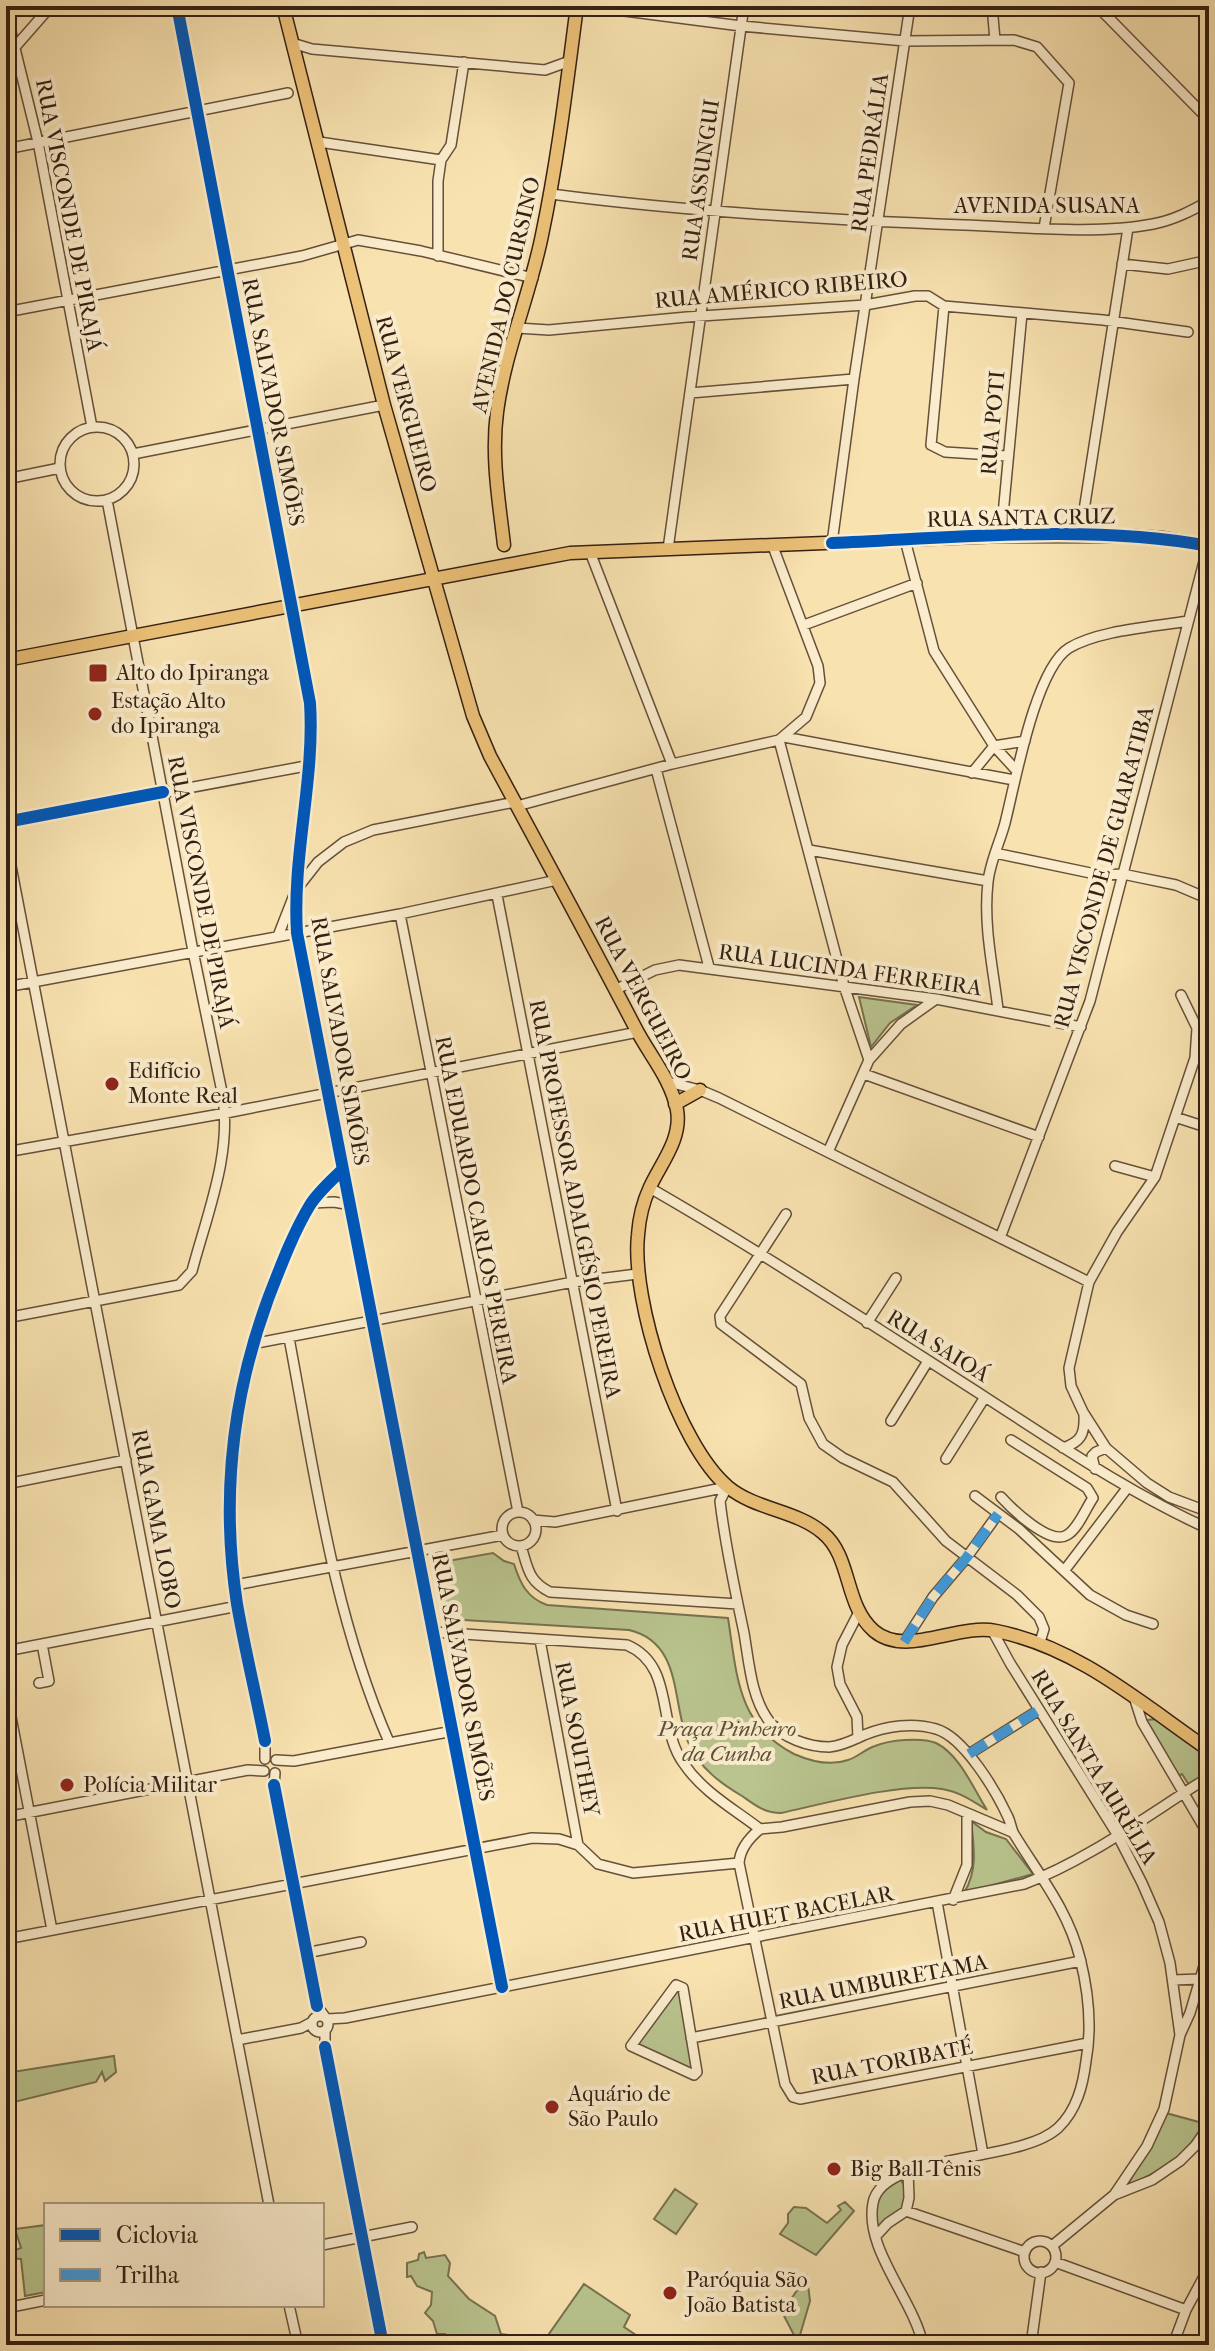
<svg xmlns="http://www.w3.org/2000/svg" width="1215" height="2351" viewBox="0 0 1215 2351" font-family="'IM FELL French Canon',serif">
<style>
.green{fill:#b9c48e;stroke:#777250;stroke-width:2}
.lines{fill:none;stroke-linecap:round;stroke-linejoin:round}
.minor-casing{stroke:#66503a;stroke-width:12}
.major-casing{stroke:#352013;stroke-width:15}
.minor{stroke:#faeccc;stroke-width:9}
.major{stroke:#ecc178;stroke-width:12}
.quiet{stroke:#3e9bde;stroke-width:10;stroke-dasharray:20 10;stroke-linecap:butt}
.cycleway-casing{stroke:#faeccc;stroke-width:17}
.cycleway{stroke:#0057b8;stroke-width:12}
.poi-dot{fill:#8f2418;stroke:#faeccc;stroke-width:3}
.labels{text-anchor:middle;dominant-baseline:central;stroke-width:8;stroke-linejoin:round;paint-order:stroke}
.street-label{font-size:22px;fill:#352013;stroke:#faeccc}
.poi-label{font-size:22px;fill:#352013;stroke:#faeccc;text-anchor:start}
.park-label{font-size:22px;font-style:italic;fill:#5d5138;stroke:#faeccc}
</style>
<rect width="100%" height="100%" fill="#f8e2b0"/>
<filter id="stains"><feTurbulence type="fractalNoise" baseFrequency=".0025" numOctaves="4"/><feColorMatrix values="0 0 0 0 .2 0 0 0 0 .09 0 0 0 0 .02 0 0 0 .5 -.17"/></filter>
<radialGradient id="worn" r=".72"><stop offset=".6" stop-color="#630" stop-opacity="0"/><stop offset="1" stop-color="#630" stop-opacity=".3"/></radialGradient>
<!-- green -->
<path class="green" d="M859 997 917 1005 890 1023 871 1047Z
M493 1553 504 1561 514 1564C520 1583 527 1598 547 1605L728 1618C737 1675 737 1725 794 1754 810 1761 831 1766 848 1760 858 1757 865 1749 875 1746 889 1740 921 1737 936 1743 960 1755 973 1788 987 1810 973 1801 960 1792 942 1789 902 1782 823 1804 781 1813 764 1813 755 1805 742 1796 720 1783 700 1768 689 1744 671 1705 684 1643 629 1630L447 1619 436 1563Z
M1159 1719 1207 1753 1205 1758 1209 1761V1773L1189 1785 1182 1774 1178 1776 1146 1720Z
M971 1821 986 1832 1006 1839 1033 1874 964 1893C978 1870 974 1847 971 1821Z
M678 1986 694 2073 632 2046Z
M114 2056 116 2072 105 2081 102 2072 96 2082 6 2104 8 2096 6 2073Z
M1166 2113 1206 2124C1190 2156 1158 2172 1127 2186Z
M899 2177 904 2185V2209L877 2232 875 2220 879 2190Z
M675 2189 697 2204 676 2234 654 2219Z
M845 2202 854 2211 816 2255 780 2234 788 2223V2214L794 2207 806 2208 827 2223 841 2210 838 2206Z
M46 2225V2292L25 2296 21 2259 8 2258 7 2253 21 2248 15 2229Z
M424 2252 426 2258 445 2255 450 2263 448 2276 469 2299 495 2316 501 2334 535 2339 545 2345H448L445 2334H437L433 2321 425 2313 431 2305 432 2292 417 2286 411 2276 407 2277V2263L418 2260 419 2254Z
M807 2276 810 2301 800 2335 795 2337 782 2312Z
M584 2284 630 2315 624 2327 651 2345H550L544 2341Z"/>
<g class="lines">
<!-- minor casing -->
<g class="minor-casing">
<path id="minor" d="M177 6 310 703C315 780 292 855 297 933L502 1987
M586 6 741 26 905 41 1014 40 1037 47 1069 83 1044 228
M992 6 995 40
M1097 6 1209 120
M6 12 38 142 92 427
M292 43 312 49 545 70 570 61
M6 62 16 46 51 6
M319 142 441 160
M6 149 288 93
M551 194C688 212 826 220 964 225 1023 227 1096 235 1153 224 1174 220 1191 211 1209 201
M438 256V181L441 160 451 145 464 62
M1122 264 1168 269 1209 260
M944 306 931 445 945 452 1007 456
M6 312 302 256 358 240 421 251 533 278
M517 328 549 330 687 317 865 305 915 296H928L944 306 1103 320 1188 332
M690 393 854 379
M60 464a37 37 0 1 1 74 0a37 37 0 1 1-74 0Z
M1205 434 1209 423
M133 454 384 405
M6 479 60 468
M1001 536 1022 313
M1080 536 1128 228
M905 540 934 651 994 746 1016 770
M832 543 854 379 910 6
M668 549 744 6
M590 552 672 764
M804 625 917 583
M784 737 1014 780
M779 740 844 986 869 1060
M656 769 709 967
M972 773 994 746 1025 741
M517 806 672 764 779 740 806 717 820 683 818 666 772 544
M6 822 311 765
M6 840 269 2205
M809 850 988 881
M995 853 1100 875 1123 874 1137 877 1176 885 1209 899
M497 895 617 1511
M400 914 518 1512
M278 936 296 890 318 862 344 842 373 830 515 802
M6 987 400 914 557 880
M617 989 655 970 679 965 936 999 1081 1027
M1181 995 1197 1028 1195 1058 1155 1177 1117 1232 1089 1282 1069 1368 1071 1386 1083 1412 1106 1448 1147 1483 1169 1497 1209 1512
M998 1009C993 968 983 924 988 882 990 862 1000 842 1005 823 1015 784 1035 669 1069 648 1099 630 1154 627 1188 621
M864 1074 1039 1137
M668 1082 700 1090 719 1098 1089 1282
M1175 1117 1209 1128
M6 1152 226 1113 638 1032
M828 1152 869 1060 901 1024 936 999
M1115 1166 1155 1177
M650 1188C763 1253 874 1326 985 1397 1058 1444 1129 1493 1209 1529
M311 1203 334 1202 351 1205
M786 1214 720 1316 721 1324 801 1384 809 1418 823 1444 843 1458 893 1482 946 1541 1017 1595 1039 1617 1044 1629 1040 1642
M1000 1238 1090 1001 1208 546
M6 1318 179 1285 192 1271C207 1214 233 1152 222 1092L193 951 107 500
M867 1323 896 1278
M289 1338C315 1475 333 1614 389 1742
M252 1344 573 1282 637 1274
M891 1421 928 1361
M1063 1448C1081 1442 1085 1434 1084 1415
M946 1459 985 1397
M1095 1469 1092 1456 1096 1452 1106 1448
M6 1484 126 1460
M727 1487 720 1501C725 1545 735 1590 744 1633 749 1662 751 1697 769 1721 782 1738 809 1747 829 1747 842 1746 853 1740 864 1735 886 1726 913 1722 936 1729 964 1737 996 1791 1008 1817 1011 1823 1011 1829 1014 1834 1039 1875 1068 1910 1080 1958 1088 1990 1092 2028 1086 2061 1083 2085 1077 2110 1058 2128 1019 2164 882 2152 873 2203 864 2249 914 2300 923 2345
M975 1496 1019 1529 1090 1595 1126 1615 1153 1624
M1001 1497C1012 1509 1050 1546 1067 1535 1078 1529 1086 1508 1093 1498L1087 1488 1011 1440
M502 1529a17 17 0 1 1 34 0a17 17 0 1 1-34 0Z
M533 1520 555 1522 727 1487
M521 1546C528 1568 528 1581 550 1592L738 1604
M1064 1571 1128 1487
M235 1585 503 1535
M992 1630 1010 1663 1117 1834 1142 1883 1159 1922 1170 1963 1180 2035 1164 2109 1147 2146 1114 2195
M434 1632 627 1645C676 1666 656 1726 684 1764 703 1792 734 1809 760 1829L782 1827 910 1802 930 1801 948 1805 1012 1832
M540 1640 578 1845
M904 1642 933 1597 967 1557 998 1514
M6 1651 238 1606
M39 1683 49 1681 42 1644
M6 1691 52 1930
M1134 1697 1142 1722 1209 1836
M858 1738 857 1717 840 1684 837 1667 842 1645 859 1612
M969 1754 1039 1710
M265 1759V1741C256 1695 245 1650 237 1604 221 1500 232 1397 268 1299 280 1268 293 1233 310 1205 318 1192 332 1180 343 1169
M276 1760 294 1761 453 1731
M275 1773 274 1785 317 2006 325 2017
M6 1817 248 1770 264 1771
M760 1829C749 1838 740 1849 739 1863L785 2084 793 2097 800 2099 1088 2043
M953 1900 967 1865V1813
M937 1902 983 2154
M6 1939 532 1838 559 1839 578 1845 598 1864 633 1873 739 1863
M306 1953 361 1942
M1173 1980 1200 1979
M676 1985 683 1988 697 2072 694 2075 631 2046Z
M312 2024a8 8 0 1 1 16 0a8 8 0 1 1-16 0Z
M327 2019 345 2018 1024 1884C1087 1861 1152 1812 1209 1777
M325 2031V2047L383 2345
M1180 2035 1190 2013 1209 1949
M691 2038 1081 1961
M237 2040 301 2028 312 2022
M906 2211 1025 2252
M876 2236 888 2223 906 2211 909 2198 908 2171
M1024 2257a16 16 0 1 1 32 0a16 16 0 1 1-32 0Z
M322 2245 412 2227
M1052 2246 1114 2195 1152 2180 1180 2161 1195 2146 1209 2126
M1055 2262 1186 2310
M289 2305 298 2345
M6 2308 46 2300
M809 2345H822
M1031 2345 1041 2272
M1173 2345 1186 2310 1209 2267"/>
</g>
<!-- major casing -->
<g class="major-casing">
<path id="major" d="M283 6 384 405 473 716 490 756C539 847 588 937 636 1029 650 1056 671 1079 677 1110 682 1139 661 1163 650 1187 643 1202 639 1220 638 1235 631 1301 677 1444 728 1487 756 1510 796 1510 823 1533 852 1557 844 1605 874 1631 906 1658 957 1623 996 1631 1078 1647 1142 1704 1209 1750
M504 545C499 501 491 457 497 412 505 351 530 295 542 235 558 159 567 82 577 6
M6 660 570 553 1001 536H1134L1162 538 1209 546
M675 1104 700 1090"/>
</g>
<!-- minor -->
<use href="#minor" class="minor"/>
<!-- major -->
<use href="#major" class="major"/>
<!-- quiet -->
<path class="quiet" d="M904 1642 933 1597 967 1557 998 1514
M969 1754 1039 1710"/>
<!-- cycleway casing -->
<g class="cycleway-casing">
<path id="cycleway" d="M177 6 310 703C315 780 292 855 297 933L502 1987
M832 543C953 538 1091 524 1209 546
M6 822 163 792
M265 1741C256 1695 245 1650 237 1604 221 1500 232 1397 268 1299 280 1268 293 1233 310 1205 318 1192 332 1180 343 1169
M274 1785 317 2006
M325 2047 383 2345"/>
</g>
<!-- cycleway -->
<use href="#cycleway" class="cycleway"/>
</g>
<!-- markers -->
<g class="poi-dot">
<rect x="88" y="663" width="20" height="20" rx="4"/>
<circle cx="95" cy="714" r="8"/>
<circle cx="112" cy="1084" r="8"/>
<circle cx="67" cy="1785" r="8"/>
<circle cx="552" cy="2107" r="8"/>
<circle cx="834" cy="2169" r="8"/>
<circle cx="670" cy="2293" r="8"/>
</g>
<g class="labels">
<!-- street labels -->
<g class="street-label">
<text transform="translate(870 153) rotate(-82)">RUA PEDRÁLIA</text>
<text transform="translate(701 180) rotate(-82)">RUA ASSUNGUI</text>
<text x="1047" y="206">AVENIDA SUSANA</text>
<text transform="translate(69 215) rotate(79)">RUA VISCONDE DE PIRAJÁ</text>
<text transform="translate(781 290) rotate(-5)">RUA AMÉRICO RIBEIRO</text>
<text transform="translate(506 295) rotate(-77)">AVENIDA DO CURSINO</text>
<text transform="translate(273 402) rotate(79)">RUA SALVADOR SIMÕES</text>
<text transform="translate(406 404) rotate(75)">RUA VERGUEIRO</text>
<text transform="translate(993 423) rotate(-85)">RUA POTI</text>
<text transform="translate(1021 518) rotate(-1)">RUA SANTA CRUZ</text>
<text transform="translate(1104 867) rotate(-75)">RUA VISCONDE DE GUARATIBA</text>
<text transform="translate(201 892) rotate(79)">RUA VISCONDE DE PIRAJÁ</text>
<text transform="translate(850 970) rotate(8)">RUA LUCINDA FERREIRA</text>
<text transform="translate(643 998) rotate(62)">RUA VERGUEIRO</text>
<text transform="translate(340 1041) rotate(80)">RUA SALVADOR SIMÕES</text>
<text transform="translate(575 1199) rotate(79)">RUA PROFESSOR ADALGÉSIO PEREIRA</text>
<text transform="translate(476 1210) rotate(79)">RUA EDUARDO CARLOS PEREIRA</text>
<text transform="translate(938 1346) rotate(32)">RUA SAIOÁ</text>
<text transform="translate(156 1519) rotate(79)">RUA GAMA LOBO</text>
<text transform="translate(463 1677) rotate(79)">RUA SALVADOR SIMÕES</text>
<text transform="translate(577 1739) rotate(79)">RUA SOUTHEY</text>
<text transform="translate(1094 1767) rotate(59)">RUA SANTA AURÉLIA</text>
<text transform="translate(786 1914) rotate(-11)">RUA HUET BACELAR</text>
<text transform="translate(883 1982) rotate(-11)">RUA UMBURETAMA</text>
<text transform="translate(892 2062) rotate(-11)">RUA TORIBATÉ</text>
</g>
<!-- poi labels -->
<g class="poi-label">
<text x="116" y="673">Alto do Ipiranga</text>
<text x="111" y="701">Estação Alto<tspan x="111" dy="25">do Ipiranga</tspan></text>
<text x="128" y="1071">Edifício<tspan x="128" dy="25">Monte Real</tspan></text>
<text x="83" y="1785">Polícia Militar</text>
<text x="568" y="2094">Aquário de<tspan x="568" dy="25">São Paulo</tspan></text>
<text x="850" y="2169">Big Ball Tênis</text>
<text x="686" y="2280">Paróquia São<tspan x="686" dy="25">João Batista</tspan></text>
</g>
<!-- park labels -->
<g class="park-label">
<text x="727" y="1729">Praça Pinheiro<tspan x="727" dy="25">da Cunha</tspan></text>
</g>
</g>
<!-- margin -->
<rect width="1215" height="2351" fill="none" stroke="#f8e2b0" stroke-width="32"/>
<rect x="8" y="8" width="1199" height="2335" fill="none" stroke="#352013" stroke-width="4"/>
<rect x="16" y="16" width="1183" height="2319" fill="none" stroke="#352013" stroke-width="2"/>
<!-- legend -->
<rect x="44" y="2203" width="280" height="104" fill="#faeccc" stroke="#ab9a82" stroke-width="2"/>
<rect x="60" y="2229" width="40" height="12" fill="#0057b8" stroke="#ab9a82" stroke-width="2"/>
<text x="116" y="2243" font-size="24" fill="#352013">Ciclovia</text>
<rect x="60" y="2269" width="40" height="12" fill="#3e9bde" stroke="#ab9a82" stroke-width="2"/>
<text x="116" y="2283" font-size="24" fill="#352013">Trilha</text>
<rect width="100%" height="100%" filter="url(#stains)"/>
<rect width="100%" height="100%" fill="url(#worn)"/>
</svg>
